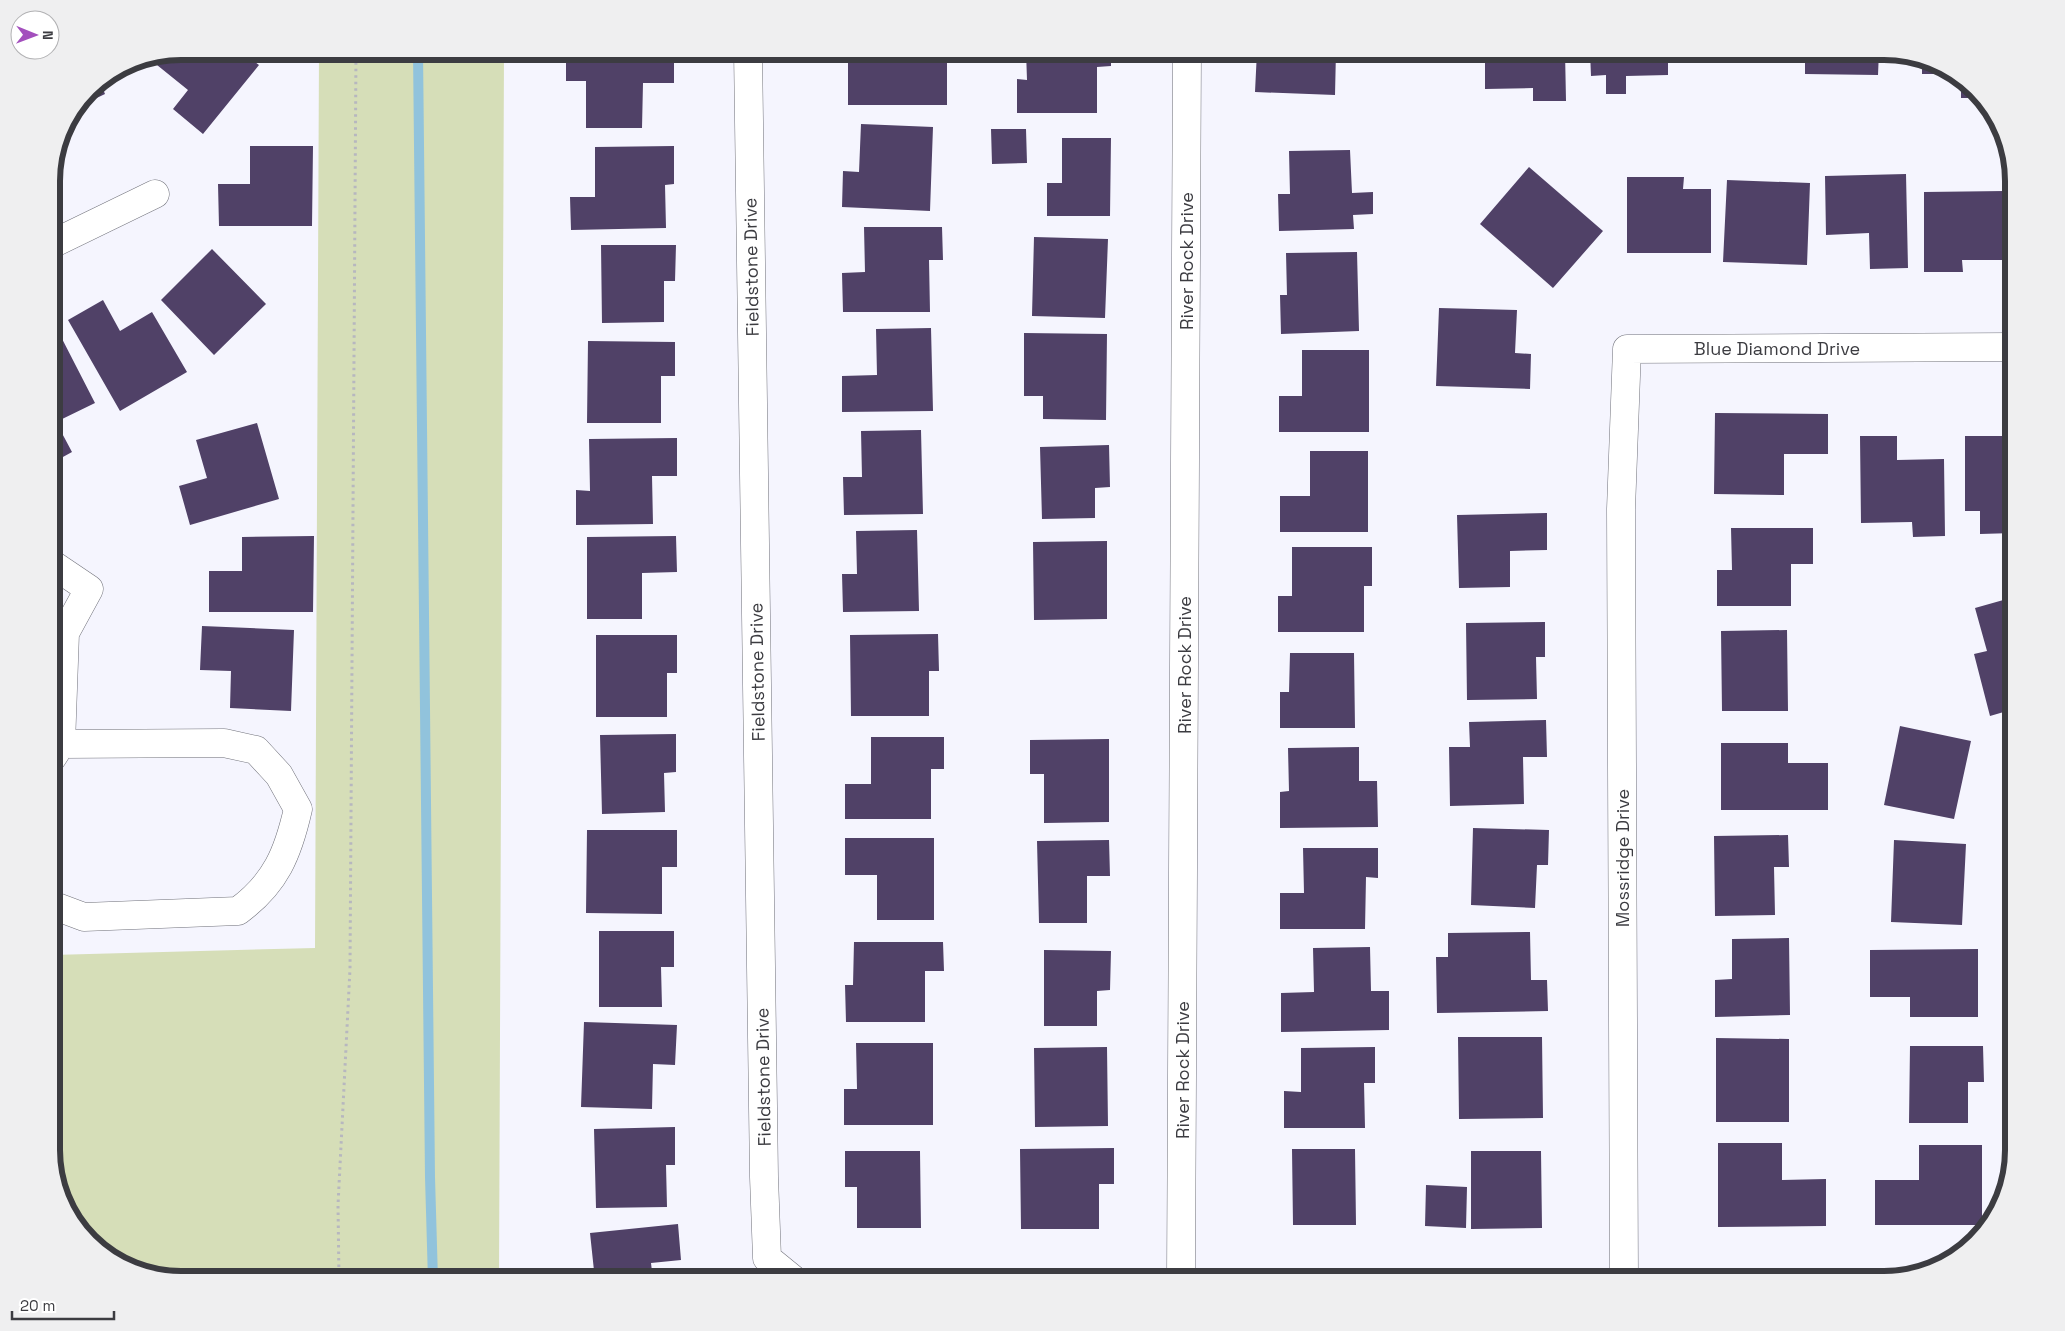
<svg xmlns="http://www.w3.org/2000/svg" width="2065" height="1331" viewBox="0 0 2065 1331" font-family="'Space Grotesk',sans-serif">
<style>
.green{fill:#d6deb8}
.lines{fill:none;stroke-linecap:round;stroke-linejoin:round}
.stream{stroke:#91c3dc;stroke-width:10}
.building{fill:#504167}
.minor-casing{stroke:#71727b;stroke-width:29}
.path{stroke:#b7b7bf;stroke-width:3;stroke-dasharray:2.5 4;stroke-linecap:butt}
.minor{stroke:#fff;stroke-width:28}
.labels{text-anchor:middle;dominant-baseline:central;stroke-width:5;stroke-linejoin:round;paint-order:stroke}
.street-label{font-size:18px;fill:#3c3c41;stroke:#fff}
.rim{fill:none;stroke:#3c3c41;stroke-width:6}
</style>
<rect width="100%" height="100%" fill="#f5f5fe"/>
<!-- green -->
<path class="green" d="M319 51H504L499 1280H181L109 1258 69 1215 52 1158V955L315 948Z"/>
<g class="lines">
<!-- stream -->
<path class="stream" d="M418 51 430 1177 433 1280"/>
</g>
<!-- building -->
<path class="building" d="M181 51H249L246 55 259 65 203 134 173 109 188 90 157 65 166 54Z
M566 51H674V83H643L642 128H586V81H566Z
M848 51H917V57H947V105H848Z
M1026 51H1111V66L1097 67V113H1017V79L1027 80Z
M1257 51H1336L1335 95 1255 92Z
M1394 51H1465V63H1394Z
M1485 51H1565L1566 101H1533V88L1485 89Z
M1590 51H1668V75L1626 76V94H1606V75L1591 76Z
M1700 51H1772V61L1700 56Z
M1805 51H1879L1878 75 1805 74Z
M1922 63 1956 73V74H1922Z
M1961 79 1964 82 1979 98H1961Z
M100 82 105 94 78 107 89 89Z
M861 124 933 127 930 211 842 207 843 171 859 172Z
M991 129H1026L1027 163 992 164Z
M1062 138H1111L1110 216H1047V183H1062Z
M250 146H313L312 226H219L218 184H250Z
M674 146V184L665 185 666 228 571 230 570 197H595V147Z
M1350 150 1352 193 1373 192V214L1353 215 1354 229 1279 231 1278 194H1290L1289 151Z
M1529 167 1603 231 1553 288 1480 224Z
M1906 174 1908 268 1870 269 1869 233 1826 235 1825 176Z
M1627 177H1684L1683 189H1711V253H1627Z
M1727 180 1810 183 1807 265 1723 262Z
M2005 191 2006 260H1962L1963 272H1924V192Z
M864 227H942L943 260H929L930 312H843L842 273 865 272Z
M1034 237 1108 239 1105 318 1032 316Z
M601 245H676L675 281H664V322L602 323Z
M212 249 266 304 214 355 161 300Z
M1357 252 1359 331 1281 334 1280 295H1287L1286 253Z
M103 300 120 331 152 312 187 372 120 411 68 320Z
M1439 308 1517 310 1515 353 1531 354 1530 389 1436 386Z
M931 328 933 411 842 412V376L877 375 876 329Z
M57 329 95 403 56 422 72 452 52 463V332Z
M1024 333 1107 334 1106 420 1043 419V396H1024Z
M588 341 675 342V376H661V423H587Z
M1302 350H1369V432H1279V396H1302Z
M1715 413 1828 414V454H1784V495L1714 494Z
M257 423 279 499 190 525 179 486 207 478 196 440Z
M921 430 923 514 844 515 843 477H862L861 431Z
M1860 436H1897V460L1944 459 1945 536 1913 537 1912 522 1861 523Z
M1965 436H2002V448L2014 447V533L1980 534V511H1965Z
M677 438V476H652L653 524 576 525V490L590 491 589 439Z
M1109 445 1110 487 1095 488V518L1042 519 1040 447Z
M1310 451H1368V532H1280V496H1310Z
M1547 513V550L1510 551V587L1459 588 1457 515Z
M1731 528H1813V564H1791V606H1717V570H1732Z
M917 530 919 611 843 612 842 574H857L856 531Z
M314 536 313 612H209V571H242V537Z
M676 536 677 572 642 573V619H587V537Z
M1107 541V619L1034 620 1033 542Z
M1292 547H1372V586H1364V632H1278V596H1292Z
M2014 597V709L1990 716 1974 654 1987 651 1975 608Z
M1545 622V657H1536L1537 699 1467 700 1466 623Z
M202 626 294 630 291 711 230 708 231 671 200 670Z
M1787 630 1788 711H1722L1721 631Z
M938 634 939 671H929V716H851L850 635Z
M596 635H677V673H667V717H596Z
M1290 653H1354L1355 728H1280V692H1289Z
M1546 720 1547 757H1523L1524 804 1450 806 1449 747H1470L1469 722Z
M1900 726 1971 741 1954 819 1884 805Z
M676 734V772L664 773 665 812 602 814 600 735Z
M871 737H944V769H931V819H845V784H871Z
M1109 739V822L1044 823V774H1030V740Z
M1721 743H1788V763H1828V810H1721Z
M1359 747V781H1377L1378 827 1280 828V792L1289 791 1288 748Z
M1473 828 1549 830 1548 865H1537L1535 908 1471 905Z
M587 830H677V867H662V914L586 913Z
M1788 835 1789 867H1774L1775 915 1715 916 1714 836Z
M845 838H934V920H877V875H845Z
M1109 840 1110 876H1087V923H1039L1037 841Z
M1894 840 1966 844 1962 925 1891 922Z
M1303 848H1378V878L1366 877 1365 929H1280V893H1304Z
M599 931H674V967H661L662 1007H599Z
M1530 932 1531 980H1547L1548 1011 1437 1013 1436 957H1448V933Z
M1789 938 1790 1015 1715 1017V980L1732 979V939Z
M854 942H943L944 971H925V1022H846L845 985H853Z
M1370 947 1371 991H1389V1030L1281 1032V993L1314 992 1313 948Z
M1978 949V1017H1910V997H1870V950Z
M1044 950 1111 951 1110 990 1097 991V1026H1044Z
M584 1022 677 1025 675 1065 653 1064 652 1109 581 1107Z
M1458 1037H1542L1543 1118 1459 1119Z
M1716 1038 1789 1039V1122H1716Z
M856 1043H933V1125H844V1089H857Z
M1910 1046H1983L1984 1082H1968V1123H1909Z
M1107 1047 1108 1126 1035 1127 1034 1048Z
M1375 1047V1083H1364L1365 1128H1284V1091L1301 1092V1048Z
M675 1127V1165H666L667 1207 596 1208 594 1129Z
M1718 1143H1782V1180L1826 1179V1226L1718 1227Z
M1919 1145H1982V1225H1875V1180H1919Z
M1114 1148V1184H1099V1229H1021L1020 1149Z
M1292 1149H1355L1356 1225H1293Z
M845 1151H920L921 1228H857V1187H845Z
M1471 1151H1541L1542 1228 1471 1229Z
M1426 1185 1467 1187 1466 1228 1425 1226Z
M678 1224 681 1260 651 1263 653 1280H595L590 1233Z"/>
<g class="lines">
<!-- minor casing -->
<g class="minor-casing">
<path id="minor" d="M748 51 764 1177 767 1258 794 1280
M52 244 155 194
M52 564 89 589 65 633 61 744
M52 758 61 744 224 743 256 750 279 775 298 809C288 853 276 883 238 911L84 917 52 905
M1181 1280 1187 51
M1624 1280 1621 509 1627 349 2014 347"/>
</g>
<!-- path -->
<path class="path" d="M339 1280 338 1205 350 969 356 51"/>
<!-- minor -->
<use href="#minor" class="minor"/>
</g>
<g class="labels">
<!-- street labels -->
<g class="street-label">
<text transform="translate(1186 261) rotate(-90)">River Rock Drive</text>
<text transform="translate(751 267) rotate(-91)">Fieldstone Drive</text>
<text x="1777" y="348">Blue Diamond Drive</text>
<text transform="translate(1184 665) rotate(-90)">River Rock Drive</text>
<text transform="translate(757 672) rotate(-91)">Fieldstone Drive</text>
<text transform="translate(1622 858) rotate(-90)">Mossridge Drive</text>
<text transform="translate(1182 1070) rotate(-90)">River Rock Drive</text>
<text transform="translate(763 1077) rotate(-91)">Fieldstone Drive</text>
</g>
</g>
<!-- crop -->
<path d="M0 0H2065V1331H0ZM181 60H1884A121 121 0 0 1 2005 181V1150A121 121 0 0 1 1884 1271H181A121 121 0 0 1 60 1150V181A121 121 0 0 1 181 60Z" fill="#efeff0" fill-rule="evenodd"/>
<path class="rim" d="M181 60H1884A121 121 0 0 1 2005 181V1150A121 121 0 0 1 1884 1271H181A121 121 0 0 1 60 1150V181A121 121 0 0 1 181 60Z"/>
<!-- north arrow -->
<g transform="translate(35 35) rotate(91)"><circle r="24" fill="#ffffff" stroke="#b1b1b3"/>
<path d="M0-4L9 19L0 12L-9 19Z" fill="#a34fbd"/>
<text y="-8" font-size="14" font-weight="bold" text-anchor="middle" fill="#3c3c41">N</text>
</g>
<!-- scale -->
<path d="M12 1311v8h102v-8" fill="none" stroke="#3c3c41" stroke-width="2.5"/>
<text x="20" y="1311" font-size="15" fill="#3c3c41" stroke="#ffffff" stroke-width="4" paint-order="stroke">20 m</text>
</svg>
